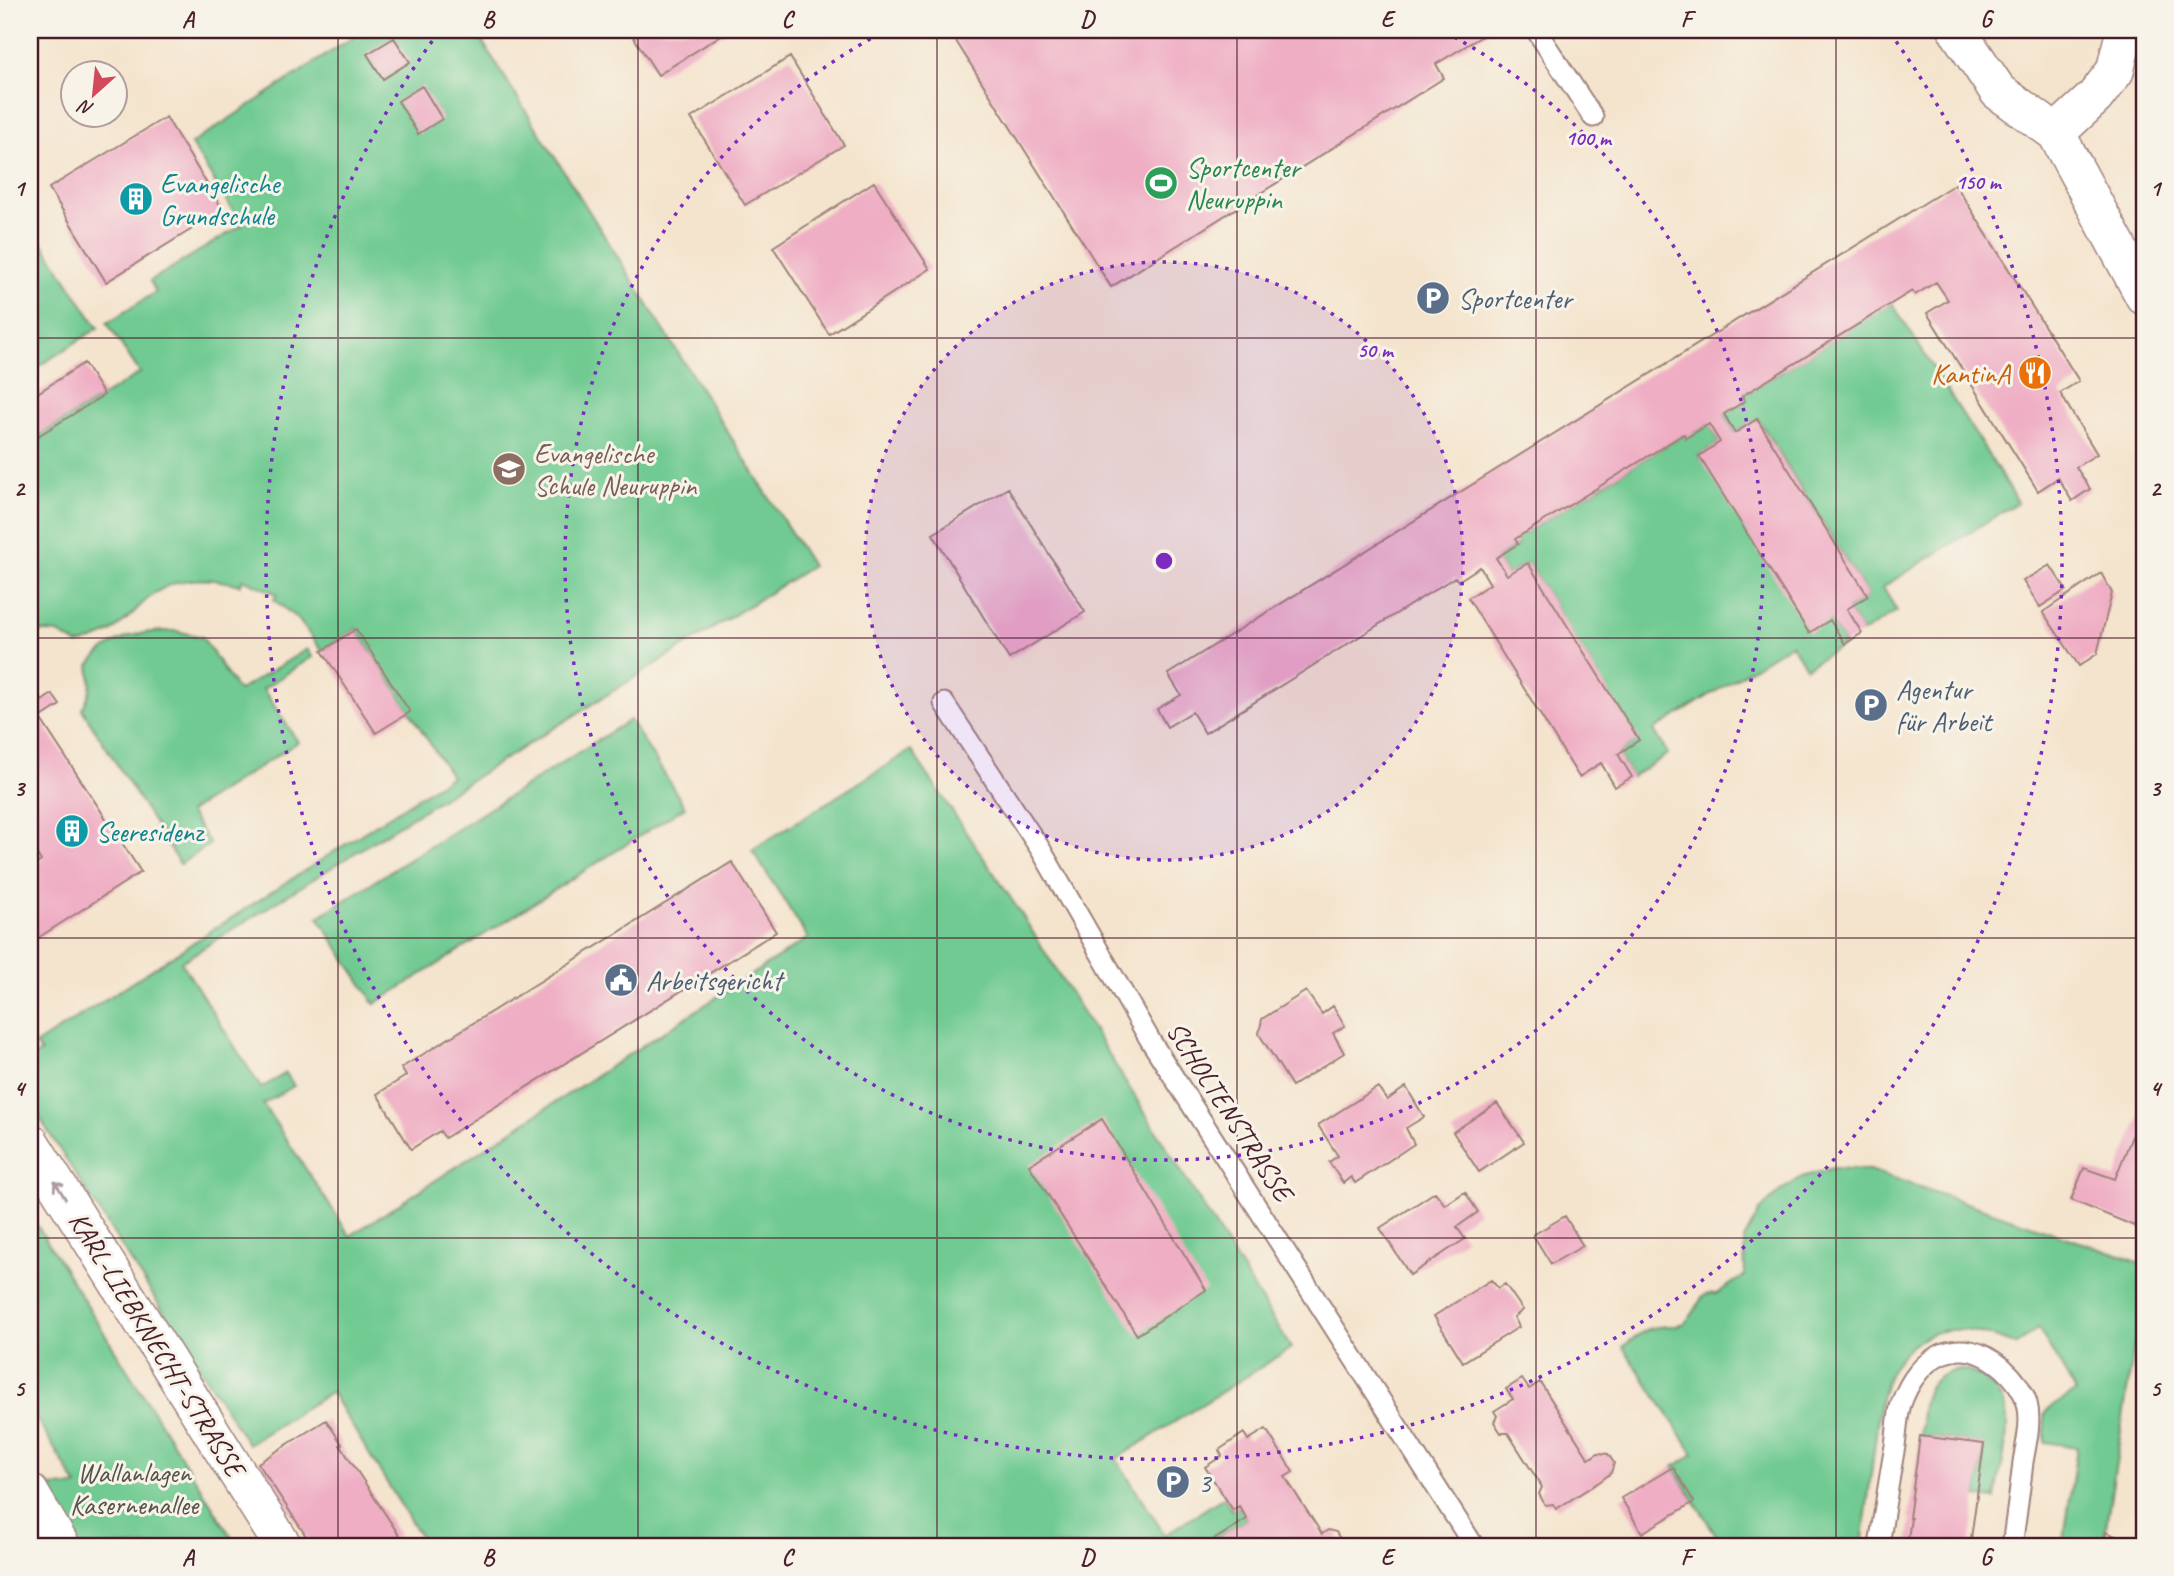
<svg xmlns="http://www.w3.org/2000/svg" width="2174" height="1576" viewBox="0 0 2174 1576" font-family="Caveat,sans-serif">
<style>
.green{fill:#70ca91;stroke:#5d745e;stroke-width:2}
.building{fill:#efaec4}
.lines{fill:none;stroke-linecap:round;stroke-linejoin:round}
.lane-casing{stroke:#9f827c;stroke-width:23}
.street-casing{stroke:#9f827c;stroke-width:40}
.lane{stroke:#fff;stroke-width:19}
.street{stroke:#fff;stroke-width:37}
.oneway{stroke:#ae9aa0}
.grid{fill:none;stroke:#4a1f2b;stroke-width:2;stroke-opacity:0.55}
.ring{fill:none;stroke:#7b2cbf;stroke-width:3.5;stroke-dasharray:3.5 7}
.labels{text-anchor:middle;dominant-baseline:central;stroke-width:6;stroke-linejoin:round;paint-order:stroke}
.leisure-label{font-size:28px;fill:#27864d;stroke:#f7f3e8;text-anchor:start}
.culture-label{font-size:28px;fill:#0d838f;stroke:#f7f3e8;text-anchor:start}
.service-label{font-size:28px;fill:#4e5e75;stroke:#f7f3e8;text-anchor:start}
.food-label{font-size:28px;fill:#c56008;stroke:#f7f3e8;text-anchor:end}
.education-label{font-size:28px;fill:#785e54;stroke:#f7f3e8;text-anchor:start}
.street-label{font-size:28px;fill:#4a1f2b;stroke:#f7f3e8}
.park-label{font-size:28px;fill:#55524a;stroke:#f7f3e8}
.centre{fill:#7b2cbf;stroke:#f7f3e8;stroke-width:3.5}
.ring-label{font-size:21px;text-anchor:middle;font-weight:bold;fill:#7b2cbf;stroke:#f7f3e8;stroke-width:6;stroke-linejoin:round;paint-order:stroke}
.neatline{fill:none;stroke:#4a1f2b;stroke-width:2.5}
.grid-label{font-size:23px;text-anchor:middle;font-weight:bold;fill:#4a1f2b}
</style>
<rect width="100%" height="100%" fill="#f7f3e8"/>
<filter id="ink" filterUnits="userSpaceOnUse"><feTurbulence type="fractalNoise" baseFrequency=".0143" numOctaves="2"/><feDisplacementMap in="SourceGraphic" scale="14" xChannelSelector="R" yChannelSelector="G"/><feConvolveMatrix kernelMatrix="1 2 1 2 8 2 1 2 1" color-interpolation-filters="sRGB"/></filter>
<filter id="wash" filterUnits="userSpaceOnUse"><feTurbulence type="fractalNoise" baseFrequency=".00686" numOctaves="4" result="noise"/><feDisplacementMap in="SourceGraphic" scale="28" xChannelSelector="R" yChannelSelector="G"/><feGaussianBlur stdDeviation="1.57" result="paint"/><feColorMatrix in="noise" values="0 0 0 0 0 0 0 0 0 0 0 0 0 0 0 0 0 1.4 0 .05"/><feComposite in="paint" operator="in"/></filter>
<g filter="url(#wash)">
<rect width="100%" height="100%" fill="#f4e4cd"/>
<!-- green -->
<path class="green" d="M357 30H475L812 566 181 962 261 1088 286 1073 294 1086 263 1104 350 1236 808 938 752 850 911 750 1022 915 1291 1348 1116 1459 1165 1535 1224 1497 1232 1510 1239 1506 1247 1519 1204 1546H426L331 1392 248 1444 30 1103V1059L41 1052 35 1045 451 776 356 629 322 651 298 619 274 600 277 594 243 579 240 585C212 577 179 576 155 593 142 602 134 614 122 623 110 635 94 640 78 645L58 633 34 631 30 625V441L140 373 107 323 156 292 150 281 242 225 191 144 358 34Z
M30 224 98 328 30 372Z
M1892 303 2018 502 1883 587 1897 611 1862 633 1847 609 1868 596 1758 419 1735 433 1724 414 1745 401 1742 396Z
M1709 424 1720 442 1699 456 1830 620 1845 644 1806 667 1791 644 1654 730 1668 754 1632 777 1618 754 1638 740 1528 563 1507 575 1496 558 1518 545 1515 539 1684 434 1686 438Z
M176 631 202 637 238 691 307 649 312 657 263 689 298 742 189 812 210 844 180 864 82 709C92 691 92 685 89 665 111 637 141 630 176 631Z
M630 720 685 807 375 1004 318 917Z
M1833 1168 1870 1170 2144 1264V1283L2103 1546H2063L2077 1447 2045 1442 2044 1414 2051 1407 2076 1392 2038 1328 2016 1345C1996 1337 1971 1328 1949 1330 1920 1332 1895 1356 1886 1382 1878 1403 1877 1428 1874 1450 1870 1482 1866 1514 1862 1546H1713L1715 1543 1716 1535 1673 1467 1694 1454 1623 1347C1631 1341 1642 1330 1652 1328 1664 1325 1673 1329 1685 1322 1699 1313 1697 1290 1716 1294L1745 1275 1744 1239 1761 1209 1779 1192 1802 1177Z
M30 1214 237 1546H80L48 1487 77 1486 30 1408Z
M1956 1370C1983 1369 2007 1396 2007 1423 2008 1444 1999 1478 1995 1499L1977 1496 1984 1444 1920 1436C1923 1405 1920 1380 1956 1370Z"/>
<g id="blocks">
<!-- building -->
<path class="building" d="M629 30H729L658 75Z
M949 30H1492L1436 64 1444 78 1111 287Z
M394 38 410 62 383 79 367 54Z
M790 57 844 145 745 205 691 118Z
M422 86 442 119 418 134 398 101Z
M166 117 223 210 106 282 49 188Z
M874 182 930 269 829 334 773 247Z
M1955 184 2079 381 2060 393 2097 454 2076 467 2090 489 2072 501 2058 478 2038 491 1927 313 1948 300 1936 282 1915 295 1912 291 1742 396 1745 401 1724 414 1735 433 1757 419 1868 596 1847 609 1862 633 1845 644 1830 620 1809 633 1699 456 1720 442 1709 424 1686 438 1684 434 1515 539 1518 544 1496 558 1507 575 1528 563 1639 740 1618 754 1632 777 1615 787 1601 763 1579 777 1468 598 1490 584 1480 567 1458 581 1455 577 1205 733 1192 712 1167 727 1157 709 1181 695 1168 674Z
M84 363 104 395 30 441V398Z
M1008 488 1085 612 1009 659 933 534Z
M2050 565 2066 590 2040 607 2023 581Z
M2101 573 2112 593 2097 654 2079 666 2043 612Z
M356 629 410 712 376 733 322 651Z
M30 658 36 668 30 672Z
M30 683 42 701 52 694 60 705 40 718 141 872 30 943V868L41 861 30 843Z
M732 862 776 932 445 1138 440 1131 411 1149 377 1094 406 1076 401 1068Z
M1306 991 1322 1014 1333 1006 1345 1026 1333 1033 1344 1053 1292 1086 1259 1034 1262 1019Z
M1378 1087 1387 1100 1406 1087 1424 1117 1406 1128 1414 1144 1355 1183 1351 1177 1343 1183 1329 1162 1338 1156 1318 1125Z
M1497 1103 1524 1142 1479 1172 1453 1132Z
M2144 1106V1230L2071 1200 2084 1168 2115 1179Z
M1102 1119 1206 1290 1137 1335 1029 1165Z
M1435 1192 1445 1205 1465 1192 1478 1212 1457 1227 1465 1239 1410 1275 1380 1228Z
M1565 1216 1583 1246 1551 1264 1533 1235Z
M1491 1280 1498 1288 1505 1284 1523 1310 1514 1317 1519 1327 1463 1362 1434 1316Z
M1522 1379 1529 1389 1540 1382 1589 1459 1598 1453 1608 1454 1614 1463 1611 1473 1602 1480 1556 1509 1553 1504 1545 1505 1539 1494 1542 1487 1508 1433H1501L1494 1422 1497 1416 1494 1411 1513 1399 1506 1389Z
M326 1420 342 1444 340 1445 399 1535 382 1546H310L308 1543 310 1542 258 1463Z
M1266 1429 1293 1472 1285 1477 1322 1534 1328 1530 1336 1532 1344 1546H1204L1247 1519 1239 1506 1233 1510 1205 1467 1222 1456 1219 1450 1244 1433 1248 1440Z
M1920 1436 1984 1444 1970 1546H1907L1911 1518H1909Z
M1673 1467 1694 1502 1642 1533 1621 1498Z
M2106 1532 2138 1546H2103Z"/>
</g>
</g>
<g filter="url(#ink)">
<use href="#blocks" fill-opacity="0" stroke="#9f827c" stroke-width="2"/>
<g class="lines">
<!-- lane casing -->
<g class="lane-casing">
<path id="lane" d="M1536 30 1593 117
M944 703 1041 850 1150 1040 1474 1546
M1879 1546C1884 1513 1889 1479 1895 1446 1897 1433 1897 1417 1901 1404 1918 1355 1960 1331 2003 1368 2013 1377 2023 1390 2027 1403 2032 1421 2026 1444 2023 1462 2020 1490 2016 1518 2012 1546"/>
</g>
<!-- street casing -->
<g class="street-casing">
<path id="street" d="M1957 30 1998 91 2056 133 2144 296
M2056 133 2095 97 2115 71 2125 30
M30 1142 283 1546
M30 1493 61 1546"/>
</g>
<!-- lane -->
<use href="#lane" class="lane"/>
<!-- street -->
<use href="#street" class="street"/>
</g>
<!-- one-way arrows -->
<defs><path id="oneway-shaft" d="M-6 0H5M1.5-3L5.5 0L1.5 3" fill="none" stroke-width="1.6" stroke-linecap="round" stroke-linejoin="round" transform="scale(1.75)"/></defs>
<use class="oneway" href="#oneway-shaft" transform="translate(60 1190) rotate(-122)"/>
</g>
<!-- grid -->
<path class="grid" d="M338 30V1546M638 30V1546M937 30V1546M1237 30V1546M1536 30V1546M1836 30V1546M30 338H2144M30 638H2144M30 938H2144M30 1238H2144"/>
<!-- distance rings -->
<circle cx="1164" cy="561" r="299" fill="#7b2cbf" fill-opacity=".12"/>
<g class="ring">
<circle cx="1164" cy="561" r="299"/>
<path d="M1445 32A599 599 0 1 1 883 32"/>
<path d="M1890 33A898 898 0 1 1 438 33"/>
</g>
<!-- icons -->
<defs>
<g id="stadium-disc" transform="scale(1.75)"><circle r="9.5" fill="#2e9e5b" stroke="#f7f3e8"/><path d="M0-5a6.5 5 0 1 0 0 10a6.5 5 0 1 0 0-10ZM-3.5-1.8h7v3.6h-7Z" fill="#fff"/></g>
<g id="building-disc" transform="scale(1.75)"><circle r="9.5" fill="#0f9aa8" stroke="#f7f3e8"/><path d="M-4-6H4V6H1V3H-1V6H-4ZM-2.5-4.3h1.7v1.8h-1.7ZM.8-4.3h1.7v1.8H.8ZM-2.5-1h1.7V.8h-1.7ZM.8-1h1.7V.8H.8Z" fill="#fff"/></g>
<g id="parking-disc" transform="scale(1.75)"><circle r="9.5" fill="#5c6f8a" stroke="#f7f3e8"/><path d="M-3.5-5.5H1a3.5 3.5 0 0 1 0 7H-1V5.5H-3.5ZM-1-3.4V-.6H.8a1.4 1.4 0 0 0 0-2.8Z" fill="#fff"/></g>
<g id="restaurant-disc" transform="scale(1.75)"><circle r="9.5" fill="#e8710a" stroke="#f7f3e8"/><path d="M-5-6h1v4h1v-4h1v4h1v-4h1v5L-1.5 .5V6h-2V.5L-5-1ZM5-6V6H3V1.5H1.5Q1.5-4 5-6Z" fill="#fff"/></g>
<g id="school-disc" transform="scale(1.75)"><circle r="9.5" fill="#8d6e63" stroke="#f7f3e8"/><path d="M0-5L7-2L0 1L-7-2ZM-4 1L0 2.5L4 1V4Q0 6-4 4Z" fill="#fff"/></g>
<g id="civic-disc" transform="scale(1.75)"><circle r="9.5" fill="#5c6f8a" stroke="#f7f3e8"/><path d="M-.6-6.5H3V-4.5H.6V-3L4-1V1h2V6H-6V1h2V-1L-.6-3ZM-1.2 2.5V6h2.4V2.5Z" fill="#fff"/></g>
</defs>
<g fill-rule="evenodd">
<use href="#stadium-disc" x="1161" y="183"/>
<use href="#building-disc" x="136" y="199"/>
<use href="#parking-disc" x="1433" y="298"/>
<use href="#restaurant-disc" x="2035" y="373"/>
<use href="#school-disc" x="509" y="469"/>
<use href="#parking-disc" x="1871" y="705"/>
<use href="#building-disc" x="72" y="831"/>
<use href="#civic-disc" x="621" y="980"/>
<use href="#parking-disc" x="1173" y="1482"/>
</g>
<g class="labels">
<!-- leisure labels -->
<g class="leisure-label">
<text x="1186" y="167">Sportcenter<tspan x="1186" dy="32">Neuruppin</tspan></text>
</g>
<!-- culture labels -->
<g class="culture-label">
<text x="160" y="183">Evangelische<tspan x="160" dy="32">Grundschule</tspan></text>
<text x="96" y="831">Seeresidenz</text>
</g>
<!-- service labels -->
<g class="service-label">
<text x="1458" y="298">Sportcenter</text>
<text x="1896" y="689">Agentur<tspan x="1896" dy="32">für Arbeit</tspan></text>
<text x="646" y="980">Arbeitsgericht</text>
<text x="1198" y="1482">3</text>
</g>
<!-- food labels -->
<g class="food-label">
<text x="2010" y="373">KantinA</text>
</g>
<!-- education labels -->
<g class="education-label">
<text x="534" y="453">Evangelische<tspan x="534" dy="32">Schule Neuruppin</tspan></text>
</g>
<!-- street labels -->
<g class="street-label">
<text transform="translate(1230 1111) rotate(57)">SCHOLTENSTRASSE</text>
<text transform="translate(157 1344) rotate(58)">KARL-LIEBKNECHT-STRASSE</text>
</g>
<!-- park labels -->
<g class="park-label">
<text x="134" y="1472">Wallanlagen<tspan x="134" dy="32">Kasernenallee</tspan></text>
</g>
</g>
<circle cx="1164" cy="561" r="10" class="centre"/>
<g class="ring-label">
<text x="1588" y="145">100 m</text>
<text x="1978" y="189">150 m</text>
<text x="1375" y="357">50 m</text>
</g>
<!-- margin -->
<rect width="2174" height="1576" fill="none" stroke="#f7f3e8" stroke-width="77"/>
<!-- north arrow -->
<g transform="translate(94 94) rotate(207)"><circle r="33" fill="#f7f3e8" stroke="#b29e9c" stroke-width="2"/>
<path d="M0-5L12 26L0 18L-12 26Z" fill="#d1495b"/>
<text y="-10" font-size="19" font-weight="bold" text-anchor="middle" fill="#4a1f2b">N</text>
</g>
<rect x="38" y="38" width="2098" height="1500" class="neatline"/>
<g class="grid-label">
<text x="188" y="27">A</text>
<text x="488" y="27">B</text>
<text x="787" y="27">C</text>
<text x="1087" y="27">D</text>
<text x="1387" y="27">E</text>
<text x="1686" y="27">F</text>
<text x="1986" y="27">G</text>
<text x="19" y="196">1</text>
<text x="2155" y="196">1</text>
<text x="19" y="496">2</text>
<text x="2155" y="496">2</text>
<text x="19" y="796">3</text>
<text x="2155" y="796">3</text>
<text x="19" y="1096">4</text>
<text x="2155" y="1096">4</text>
<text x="19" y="1396">5</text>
<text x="2155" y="1396">5</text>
<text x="188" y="1565">A</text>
<text x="488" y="1565">B</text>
<text x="787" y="1565">C</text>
<text x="1087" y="1565">D</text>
<text x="1387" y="1565">E</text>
<text x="1686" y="1565">F</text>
<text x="1986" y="1565">G</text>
</g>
</svg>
